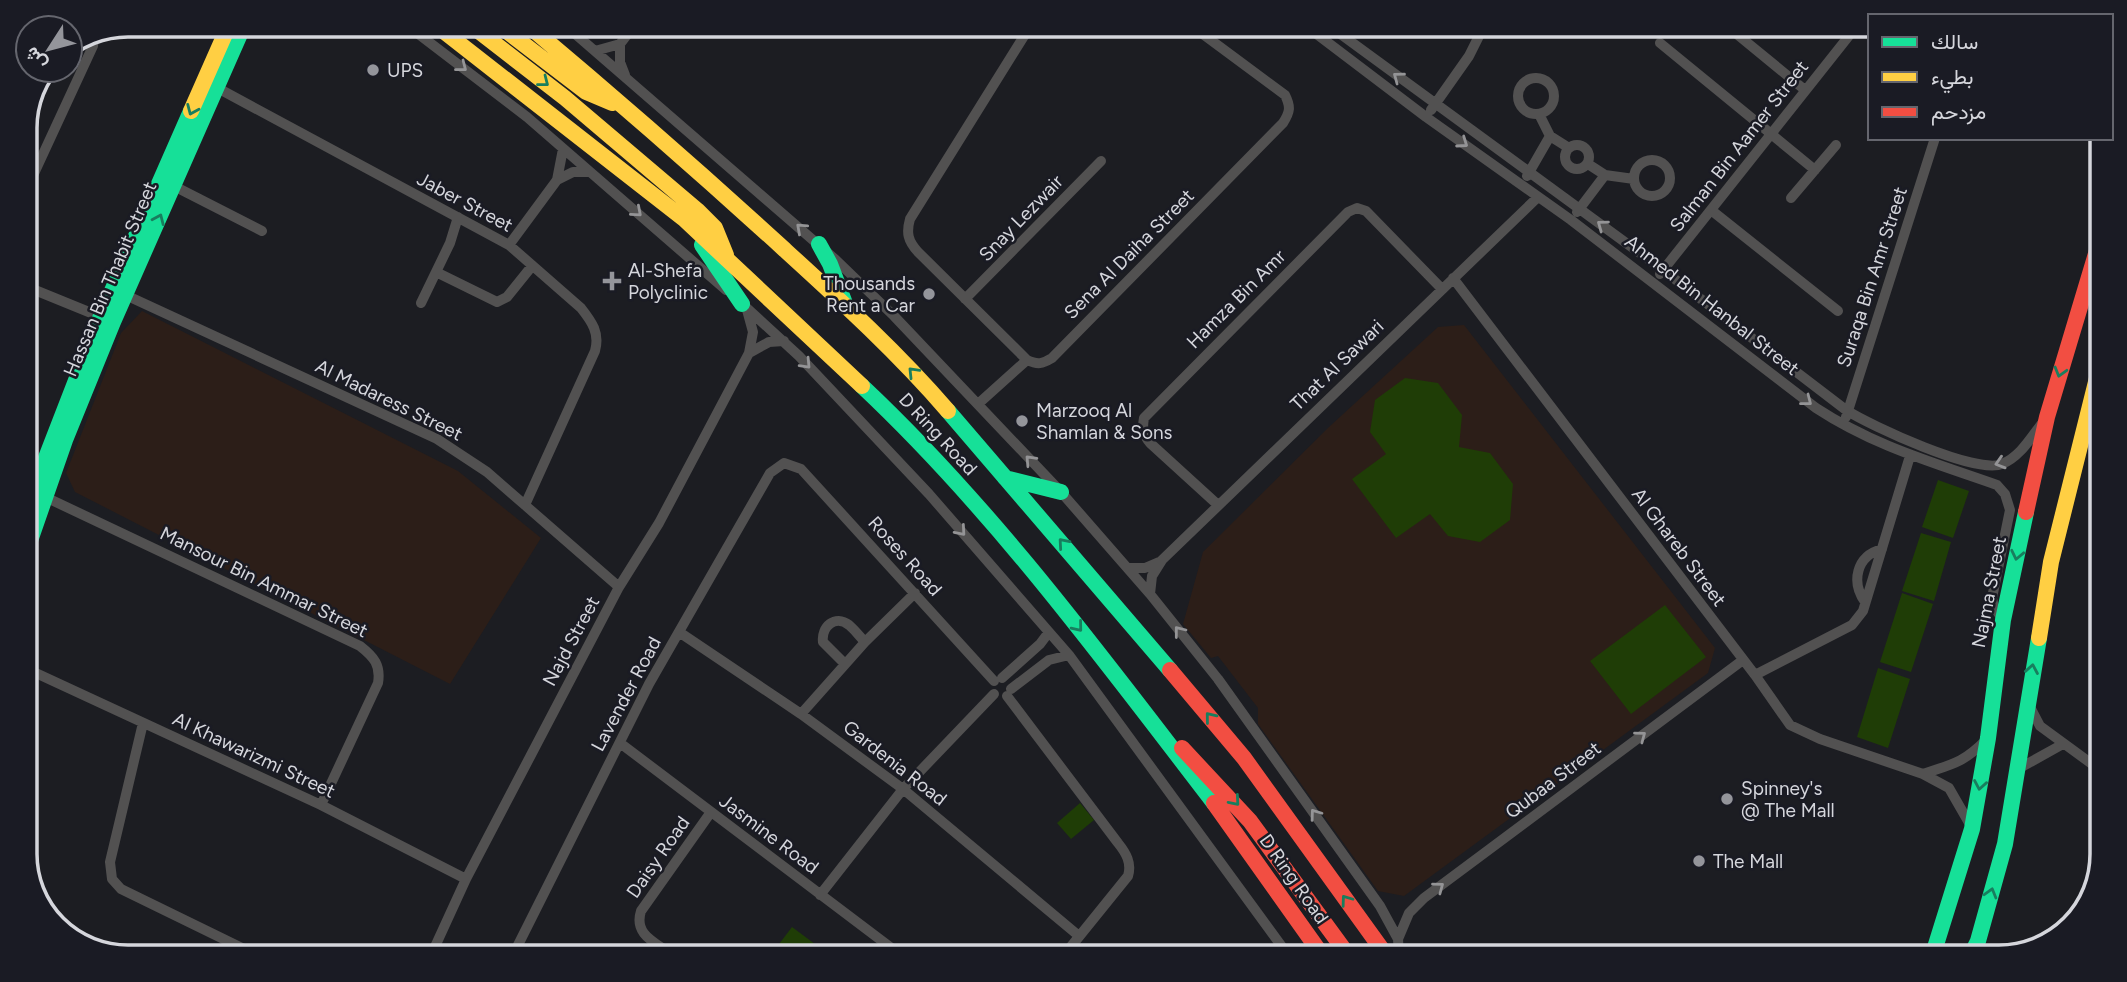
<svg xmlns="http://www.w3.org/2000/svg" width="2127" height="982" viewBox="0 0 2127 982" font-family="Figtree,Vazirmatn,sans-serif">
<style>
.education{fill:#2c1e18}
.green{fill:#1f3d06}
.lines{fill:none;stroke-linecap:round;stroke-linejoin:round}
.street{stroke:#525151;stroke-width:10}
.fast{stroke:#16e098;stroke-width:16}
.slow{stroke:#ffcf43;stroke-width:16}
.jam{stroke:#f24e42;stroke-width:16}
.oneway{stroke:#949496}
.oneway2{stroke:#187e5e}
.poi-dot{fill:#94959b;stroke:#1a1b24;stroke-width:2.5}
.labels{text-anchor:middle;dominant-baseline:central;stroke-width:5;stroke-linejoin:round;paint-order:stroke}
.poi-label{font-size:19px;fill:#d5d6dc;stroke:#1a1b24;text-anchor:start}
.street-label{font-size:19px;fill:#d5d6dc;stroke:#1a1b24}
.rim{fill:none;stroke:#d5d6dc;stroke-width:3.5}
</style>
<rect width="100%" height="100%" fill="#1c1d22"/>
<!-- education -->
<path class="education" d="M142 311 458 471 541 538 450 684 75 492 66 473 121 333Z
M1464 325 1715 648 1708 673 1404 896 1378 891 1258 724V708L1218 656 1211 658 1183 624 1203 552 1329 427 1438 327Z"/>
<!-- green -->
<path class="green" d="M1405 378 1438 383 1462 415 1459 447 1490 453 1513 484 1510 520 1480 542 1448 536 1430 514 1396 538 1352 479 1386 454 1370 432 1375 400Z
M1938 480 1969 491 1953 538 1922 527Z
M1921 533 1951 542 1934 601 1902 591Z
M1902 593 1933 604 1911 672 1880 662Z
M1665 605 1706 657 1631 714 1590 661Z
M1878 668 1910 679 1888 748 1857 737Z
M1080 803 1094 820 1071 839 1057 823Z
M792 927 819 947 815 953 773 952Z"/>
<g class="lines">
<!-- street -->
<path class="street" d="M408 26 527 117 726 290
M566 26 836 260 894 316 1061 492 1150 594 1218 679 1380 906 1398 939 1399 955
M1029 28 910 219C906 233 908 241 918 252L1027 360C1038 365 1042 364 1052 358L1283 123C1290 112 1291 107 1285 95L1196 29
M1310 29 1426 117 1571 220 1816 408C1874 446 1932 462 1997 485L2005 494 2010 510 1992 598 1994 607 2003 620
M1335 30 1663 270 1846 410C1871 426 1977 475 2002 464 2021 456 2031 437 2043 422
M1733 31 1805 90
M1660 43 1815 170
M620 44V62L625 75
M595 51 620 44 633 27
M1518 96a18 18 0 1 1 36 0a18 18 0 1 1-36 0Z
M212 85 509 245 581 308C592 322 600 333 595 351L525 505
M1431 110 1469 56 1482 30
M1539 114 1550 136 1569 148
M1565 157a12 12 0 1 1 24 0a12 12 0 1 1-24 0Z
M1634 178a18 18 0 1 1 36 0a18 18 0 1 1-36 0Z
M1588 164 1605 175 1634 179
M1527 176 1550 136
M557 180 573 172H590
M168 183 262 231
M25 193 93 46 94 38
M1791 198 1836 145
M1711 210 1838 311
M1577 212 1605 175
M509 245 557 180 563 149
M436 272 497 302 507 297 532 266
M1660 274 1852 32
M1453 278 1755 675 1790 725 1820 739 1923 774 1949 788 1972 828
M25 286 106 319
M119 292 437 439 487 472 619 587
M965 299 1101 161
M738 300 799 356 929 494 1069 655 1288 955
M421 303 450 243 458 217
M749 353 769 342 784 341
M978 404 1027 360
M1846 417 1935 138
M41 495 360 646C374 657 381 665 378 683L321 805
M1218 505 1150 443C1143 434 1142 429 1144 418L1348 212 1357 208 1366 211 1441 288
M1128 568H1145L1159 562
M1150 594 1152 576 1162 560 1538 197
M1865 602C1851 582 1856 556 1882 549
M679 632 801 714 903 789 1079 936
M845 664 823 642C821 627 835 614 849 625 855 630 860 637 865 642
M25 668 321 805 466 879
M1755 675 1852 625 1863 611 1910 456
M1002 678 1040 644 1049 632
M1011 689 1049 660 1069 655
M1007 696 1118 843C1126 853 1132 863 1128 876L1065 954
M2028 703 2040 726 2096 767
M801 714 865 642 915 593
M143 723 110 862 112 879 121 889 246 950
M620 743 898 953
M2018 769 2063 744
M1923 774C1953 764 1963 763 1986 740
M820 895 903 789 994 694
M1398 939 1409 913 1424 898 1743 660
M433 951 466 879 619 587 659 523 749 353 753 332 747 310
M515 951 649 684 770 473 784 463 801 469 994 681
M668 952C652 941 634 933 641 911L711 812"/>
<!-- fast -->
<path class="fast" d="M819 244 830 264 846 306
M702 245 742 304
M862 386C994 510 1104 660 1214 803
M948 411 1170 670
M1005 478 1061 492
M25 512 101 316 191 111
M25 555 65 440 113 322 244 25
M1930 957 1934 951 1972 829 1988 738 2003 620 2026 512
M1970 957 1978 941 2005 844 2039 638"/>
<!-- slow -->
<path class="slow" d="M437 26 684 219 862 386
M472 26 565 98 697 210 715 228 726 255
M500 26 586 92 612 103
M529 26C616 99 702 174 785 250 842 302 898 353 948 411
M191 111 229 25
M2039 638 2051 562 2100 366"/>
<!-- jam -->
<path class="jam" d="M2026 512 2047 417 2101 237
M1170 670 1244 758 1386 955
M1182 748 1250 821 1348 955
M1214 803 1322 955"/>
</g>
<!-- one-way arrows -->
<defs><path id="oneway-chevron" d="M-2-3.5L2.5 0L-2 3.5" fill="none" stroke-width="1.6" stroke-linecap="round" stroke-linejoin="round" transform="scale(1.75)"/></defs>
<g class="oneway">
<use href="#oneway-chevron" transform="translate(462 67) rotate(38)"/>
<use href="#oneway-chevron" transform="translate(1398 77) rotate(-143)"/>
<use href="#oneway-chevron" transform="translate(1463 143) rotate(35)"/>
<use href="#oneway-chevron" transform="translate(637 212) rotate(41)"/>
<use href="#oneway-chevron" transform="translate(1602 225) rotate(-144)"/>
<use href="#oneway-chevron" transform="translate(801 228) rotate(-138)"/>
<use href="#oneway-chevron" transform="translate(806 364) rotate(47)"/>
<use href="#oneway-chevron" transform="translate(1807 401) rotate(38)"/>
<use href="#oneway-chevron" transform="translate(1030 460) rotate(-133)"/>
<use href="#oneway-chevron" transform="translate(2000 463) rotate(163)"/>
<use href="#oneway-chevron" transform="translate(961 531) rotate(49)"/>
<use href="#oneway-chevron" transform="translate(1179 631) rotate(-128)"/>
<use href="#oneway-chevron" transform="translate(1641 736) rotate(-37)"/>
<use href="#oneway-chevron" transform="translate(1315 814) rotate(-126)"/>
<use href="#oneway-chevron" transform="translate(1439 887) rotate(-37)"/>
</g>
<g class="oneway2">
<use href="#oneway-chevron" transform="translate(544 82) rotate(38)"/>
<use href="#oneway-chevron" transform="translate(192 110) rotate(113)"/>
<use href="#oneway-chevron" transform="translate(159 219) rotate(-66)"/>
<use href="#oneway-chevron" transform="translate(913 372) rotate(-134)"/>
<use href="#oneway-chevron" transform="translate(2060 372) rotate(106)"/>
<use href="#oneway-chevron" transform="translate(1063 543) rotate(-131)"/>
<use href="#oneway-chevron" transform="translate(2017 555) rotate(102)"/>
<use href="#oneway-chevron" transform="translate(1078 627) rotate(51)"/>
<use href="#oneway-chevron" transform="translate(2032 669) rotate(-80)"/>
<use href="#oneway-chevron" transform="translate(1210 717) rotate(-129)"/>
<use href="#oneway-chevron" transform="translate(1980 785) rotate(100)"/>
<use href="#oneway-chevron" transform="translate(1235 801) rotate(49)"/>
<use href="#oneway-chevron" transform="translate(1991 893) rotate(-74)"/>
<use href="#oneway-chevron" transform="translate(1346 900) rotate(-126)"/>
</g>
<!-- markers -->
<g class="poi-dot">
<circle cx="373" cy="70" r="7"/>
<path d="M608.5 270.5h7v7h7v7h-7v7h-7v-7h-7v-7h7z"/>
<circle cx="929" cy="294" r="7"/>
<circle cx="1022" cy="421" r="7"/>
<circle cx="1727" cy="799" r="7"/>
<circle cx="1699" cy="861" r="7"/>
</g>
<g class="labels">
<!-- poi labels -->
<g class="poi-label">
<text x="387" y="70">UPS</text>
<text x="628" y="270">Al-Shefa<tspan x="628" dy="22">Polyclinic</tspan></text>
<text x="915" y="283" text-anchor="end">Thousands<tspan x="915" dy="22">Rent a Car</tspan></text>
<text x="1036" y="410">Marzooq Al<tspan x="1036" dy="22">Shamlan &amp; Sons</tspan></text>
<text x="1741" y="788">Spinney's<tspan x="1741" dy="22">@ The Mall</tspan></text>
<text x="1713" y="861">The Mall</text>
</g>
<!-- street labels -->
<g class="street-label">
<text transform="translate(1739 146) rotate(-52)">Salman Bin Aamer Street</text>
<text transform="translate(465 202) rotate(28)">Jaber Street</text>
<text transform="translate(1021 218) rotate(-46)">Snay Lezwair</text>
<text transform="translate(1129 254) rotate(-45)">Sena Al Daiha Street</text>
<text transform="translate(1872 277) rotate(-72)">Suraqa Bin Amr Street</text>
<text transform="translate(110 279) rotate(-67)">Hassan Bin Thabit Street</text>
<text transform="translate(1236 299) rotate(-45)">Hamza Bin Amr</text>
<text transform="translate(1712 305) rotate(38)">Ahmed Bin Hanbal Street</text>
<text transform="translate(1337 365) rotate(-44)">That Al Sawari</text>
<text transform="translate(389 400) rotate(26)">Al Madaress Street</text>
<text transform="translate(938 434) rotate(47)">D Ring Road</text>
<text transform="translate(1679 547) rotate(53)">Al Ghareb Street</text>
<text transform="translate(905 556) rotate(48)">Roses Road</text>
<text transform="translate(264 582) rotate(26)">Mansour Bin Ammar Street</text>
<text transform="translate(1989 592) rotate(-79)">Najma Street</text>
<text transform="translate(571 641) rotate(-62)">Najd Street</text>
<text transform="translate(626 694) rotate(-62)">Lavender Road</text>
<text transform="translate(254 755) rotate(25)">Al Khawarizmi Street</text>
<text transform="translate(895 763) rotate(38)">Gardenia Road</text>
<text transform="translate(1553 780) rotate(-37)">Qubaa Street</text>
<text transform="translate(769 834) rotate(37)">Jasmine Road</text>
<text transform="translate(658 857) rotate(-55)">Daisy Road</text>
<text transform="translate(1294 879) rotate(55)">D Ring Road</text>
</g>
</g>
<!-- crop -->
<path d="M0 0H2127V982H0ZM128 37H1999A91 91 0 0 1 2090 128V854A91 91 0 0 1 1999 945H128A91 91 0 0 1 37 854V128A91 91 0 0 1 128 37Z" fill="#1a1b24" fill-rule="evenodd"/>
<path class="rim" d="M128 37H1999A91 91 0 0 1 2090 128V854A91 91 0 0 1 1999 945H128A91 91 0 0 1 37 854V128A91 91 0 0 1 128 37Z"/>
<!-- legend -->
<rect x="1868" y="14" width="245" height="126" fill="#1a1b24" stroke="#65666e" stroke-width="2"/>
<rect x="1882" y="37" width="35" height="10" fill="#16e098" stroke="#65666e" stroke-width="2"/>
<text x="1931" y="49" font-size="21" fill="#d5d6dc">سالك</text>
<rect x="1882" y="72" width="35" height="10" fill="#ffcf43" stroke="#65666e" stroke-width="2"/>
<text x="1931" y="84" font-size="21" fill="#d5d6dc">بطيء</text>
<rect x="1882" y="107" width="35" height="10" fill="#f24e42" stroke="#65666e" stroke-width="2"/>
<text x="1931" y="119" font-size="21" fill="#d5d6dc">مزدحم</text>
<!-- north arrow -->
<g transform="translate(49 49) rotate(234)"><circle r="33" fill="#1a1b24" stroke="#65666e" stroke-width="2"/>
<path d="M0-5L12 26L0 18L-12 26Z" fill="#94959b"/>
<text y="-10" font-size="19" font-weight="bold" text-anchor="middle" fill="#d5d6dc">ش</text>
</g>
</svg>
